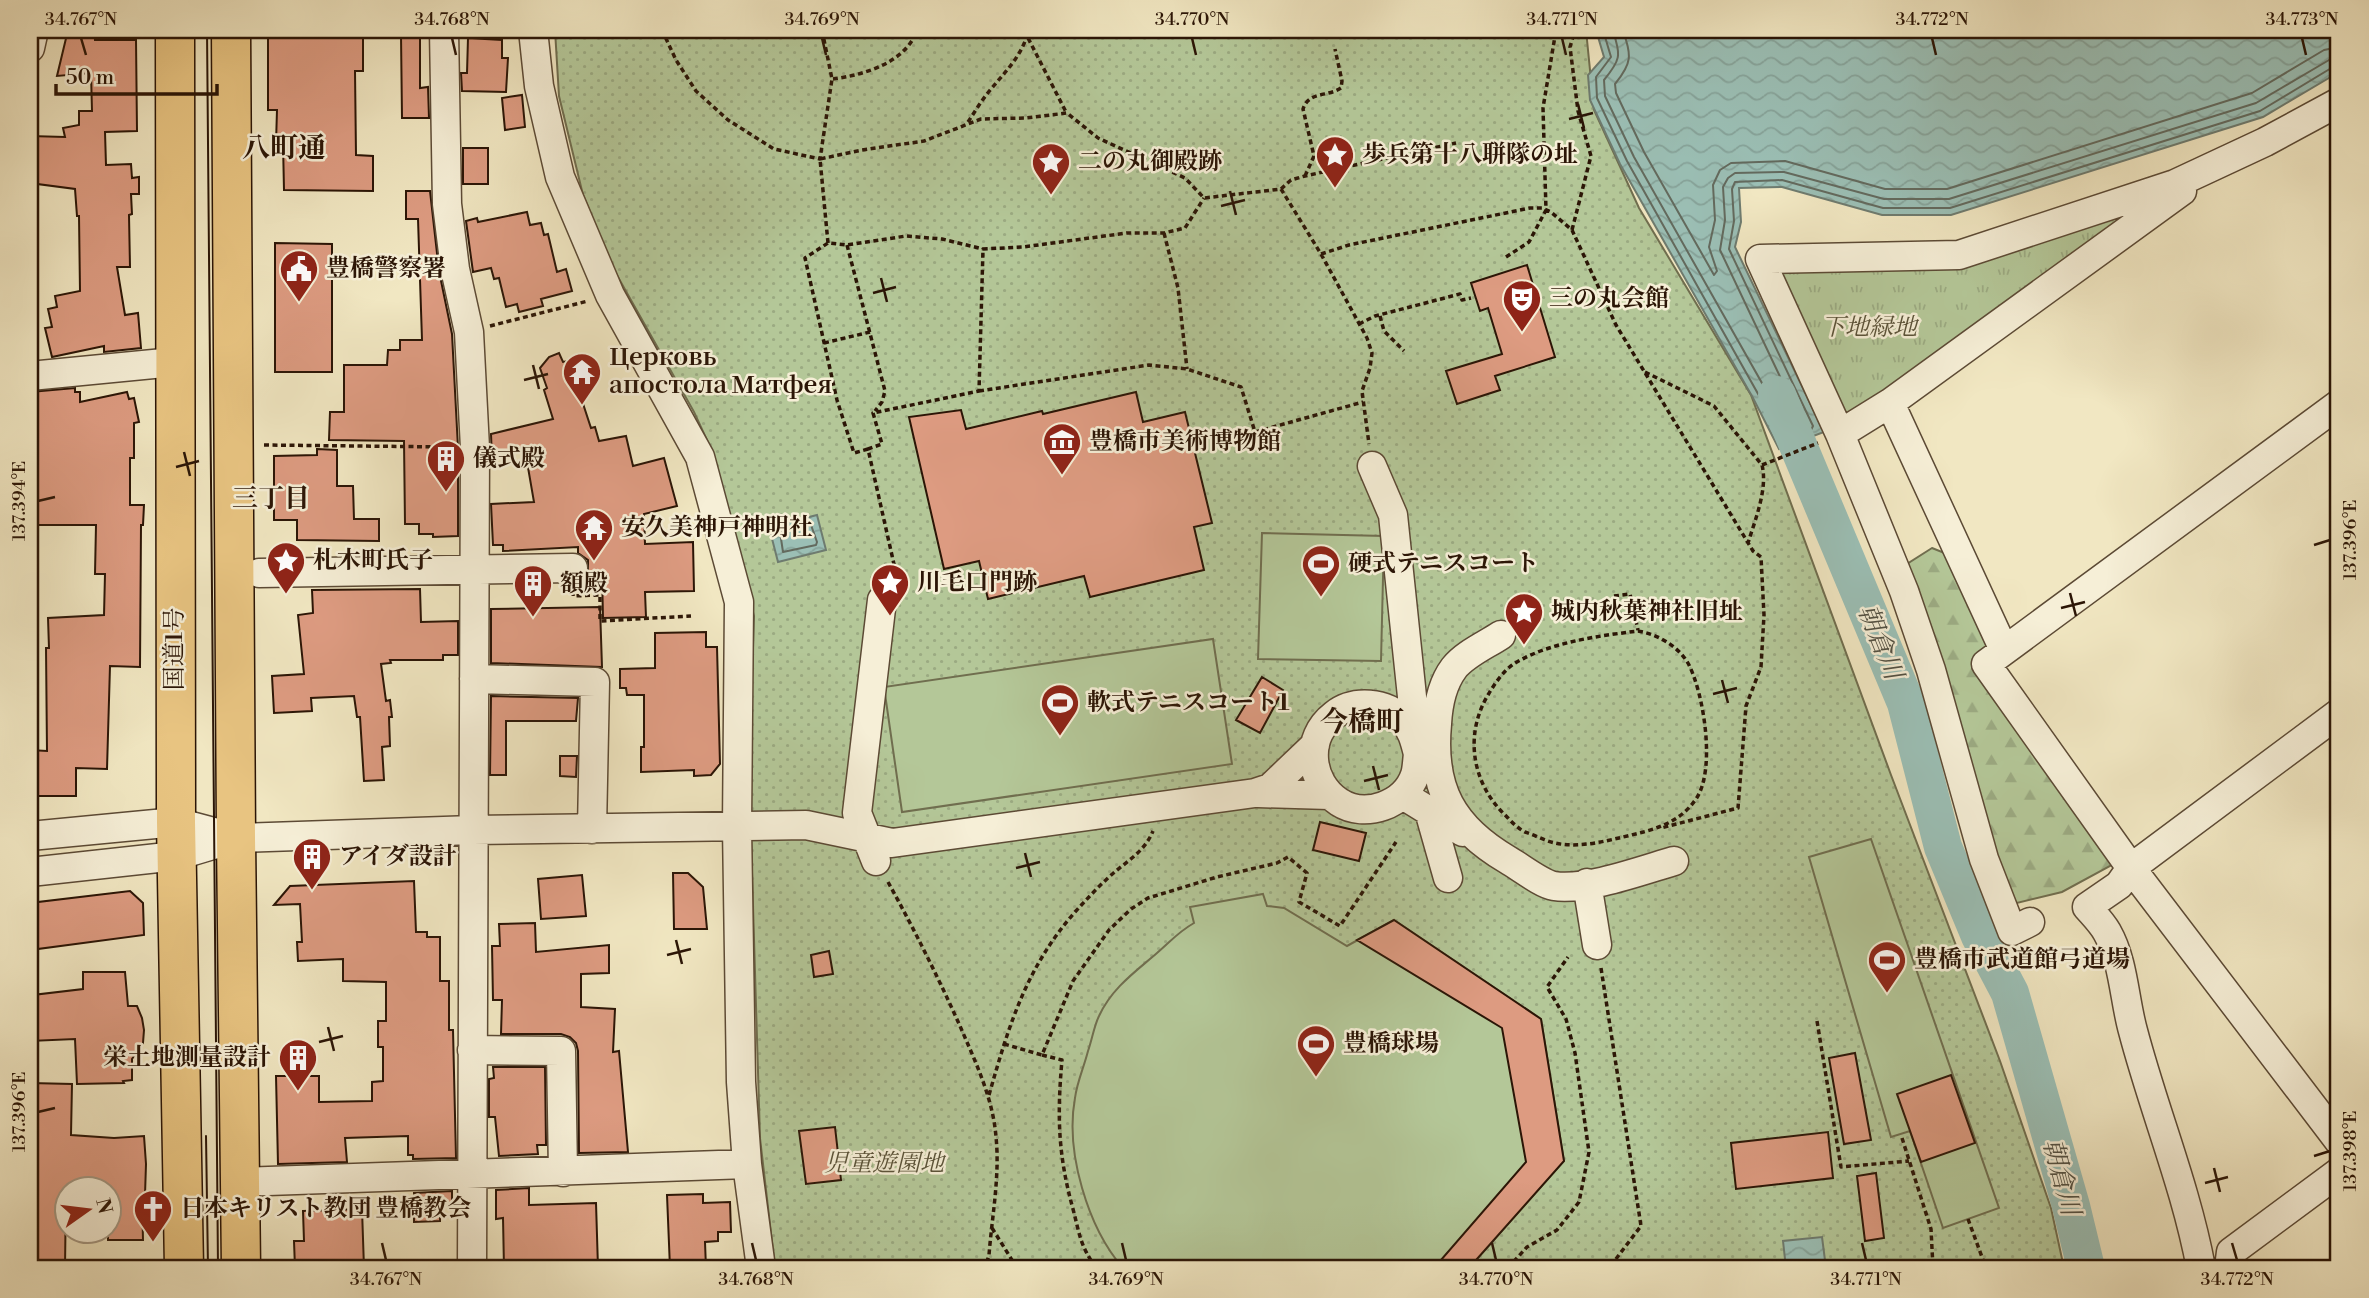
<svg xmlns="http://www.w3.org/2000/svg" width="2369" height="1298" viewBox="0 0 2369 1298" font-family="'Libre Bodoni','Noto Serif JP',serif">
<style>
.grass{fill:url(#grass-tufts);stroke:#706e4f;stroke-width:2}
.forest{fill:url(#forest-firs);stroke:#706e4f;stroke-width:2}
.park{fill:url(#park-dots);stroke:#706e4f;stroke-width:2}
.pitch{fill:#b4c798;stroke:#706e4f;stroke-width:2}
.water{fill:url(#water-waves);stroke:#6e7b6f;stroke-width:2}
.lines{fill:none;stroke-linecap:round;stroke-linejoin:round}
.shore{stroke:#636a5e;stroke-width:2}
.river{stroke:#9bbfb5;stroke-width:38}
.building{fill:#dd9b81;stroke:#2b1506;stroke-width:2}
.minor-casing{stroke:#5c4a35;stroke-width:31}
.highway-casing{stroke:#2b1506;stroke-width:41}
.path{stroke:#2b1506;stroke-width:3.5;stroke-dasharray:5 3.5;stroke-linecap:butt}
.minor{stroke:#f6efd7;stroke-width:28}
.highway{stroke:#e8c481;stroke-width:38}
.tram{stroke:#2b1506;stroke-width:2}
.ticks{fill:none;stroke:#2b1506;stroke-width:2.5}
.labels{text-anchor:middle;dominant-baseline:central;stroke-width:5;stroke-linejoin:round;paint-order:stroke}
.poi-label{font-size:24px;font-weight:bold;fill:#2b1506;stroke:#f6efd7;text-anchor:start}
.park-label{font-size:24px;font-style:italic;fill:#5b5339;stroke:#f6efd7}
.street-label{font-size:24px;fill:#2b1506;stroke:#f6efd7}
.neighbourhood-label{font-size:26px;font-weight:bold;fill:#2b1506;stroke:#f6efd7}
.water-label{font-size:26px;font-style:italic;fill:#525043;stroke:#f6efd7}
.quarter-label{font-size:28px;font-weight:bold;fill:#2b1506;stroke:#f6efd7}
.neatline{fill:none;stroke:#2b1506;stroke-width:2.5}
.ticks-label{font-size:18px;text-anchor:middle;fill:#2b1506}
</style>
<defs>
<pattern id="grass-tufts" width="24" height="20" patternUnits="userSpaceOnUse" patternTransform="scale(1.75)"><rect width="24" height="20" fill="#b4c798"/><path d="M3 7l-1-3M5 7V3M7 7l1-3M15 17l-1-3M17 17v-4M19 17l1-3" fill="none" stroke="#9baa82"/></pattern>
<pattern id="forest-firs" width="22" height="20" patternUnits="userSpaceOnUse" patternTransform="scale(1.75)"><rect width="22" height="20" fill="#b4c798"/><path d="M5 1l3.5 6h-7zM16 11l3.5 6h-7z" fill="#9baa82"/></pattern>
<pattern id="park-dots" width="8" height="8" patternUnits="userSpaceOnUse" patternTransform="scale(1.75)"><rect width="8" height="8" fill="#b4c798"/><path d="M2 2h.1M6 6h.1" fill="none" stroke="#9baa82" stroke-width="1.8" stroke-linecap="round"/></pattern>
<pattern id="water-waves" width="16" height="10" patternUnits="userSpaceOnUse" patternTransform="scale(1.75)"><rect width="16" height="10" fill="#9bbfb5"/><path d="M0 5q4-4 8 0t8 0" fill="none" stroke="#86a39a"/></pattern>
</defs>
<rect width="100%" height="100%" fill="#f1e7c2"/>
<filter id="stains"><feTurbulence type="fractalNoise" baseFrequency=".00286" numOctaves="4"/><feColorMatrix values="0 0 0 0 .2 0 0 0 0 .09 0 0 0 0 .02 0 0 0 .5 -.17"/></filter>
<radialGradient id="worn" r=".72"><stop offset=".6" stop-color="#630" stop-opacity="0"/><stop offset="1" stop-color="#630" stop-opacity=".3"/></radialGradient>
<!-- grass -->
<path class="grass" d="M2175 184 1840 434 1760 259 1959 255Z"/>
<!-- forest -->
<path class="forest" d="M1932 548 1962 560 2004 650 1986 663 2112 865 2062 892 2017 903 2005 891 1896 571Z"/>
<!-- park -->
<path class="park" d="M555 30H1586L1594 110 1639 208 1751 395 1891 775 2000 1061 2051 1208 2064 1268H775L760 1138 749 773 754 616 713 453 694 412 614 270 583 195 559 96Z"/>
<!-- pitch -->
<path class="pitch" d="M1262 533 1384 536 1381 661 1258 659Z
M1213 639 1232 764 902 812 884 687Z
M1871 839 1999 1208 1943 1228 1910 1131 1891 1137 1809 857Z
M1263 894 1267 906 1284 908 1347 946 1394 920 1541 1019 1564 1161 1469 1268H1123C1088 1228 1065 1152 1075 1098 1077 1082 1084 1067 1088 1051 1092 1040 1094 1026 1099 1016 1112 988 1135 972 1157 953 1170 942 1178 932 1194 923L1190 907Z"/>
<!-- water -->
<path class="water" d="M1596 30H2339V72L2263 117 1951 215H1882L1782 187 1739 188 1741 222 1735 247 1824 432 1779 449 1753 398 1620 164 1590 100 1588 75 1604 57Z
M817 515 826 550 778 562 769 527Z
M1822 1237 1826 1268H1786L1783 1241Z"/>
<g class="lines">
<!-- shore -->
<path class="shore" d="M1603 30 1611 57 1596 77 1597 98 1627 161 1784 440 1811 430 1813 426 1729 249 1734 221 1732 189 1735 182 1782 180 1883 208H1950L2260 111 2333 67 2339 66
M1613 30C1620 56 1622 58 1604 80L1605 96 1634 157 1788 429 1800 425 1801 421 1720 250 1725 220 1723 187 1728 178 1735 173 1784 172 1884 199H1949L2256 103 2329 60 2339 58
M1623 30C1631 56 1633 62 1615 84L1616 93 1644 152 1714 275 1717 271 1709 247 1715 220 1713 185 1720 170 1731 163 1785 161 1885 189H1947L2252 93 2324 50 2339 47
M811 525 817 542 816 545 783 552 780 532Z"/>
<!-- river -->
<path class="river" d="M1777 395 1906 703 1943 847 1980 936 2010 993 2071 1206 2086 1268"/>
</g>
<!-- building -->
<path class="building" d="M68 30H94L95 40H136L137 131 105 132 106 165 131 164 132 178 139 177V194H131L132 214 129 215 130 267H117L125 315 138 313 141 348 104 352V346L52 357 45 328 52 327 48 309 57 307 55 296 80 291 79 216H77L75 189 30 183V136L65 137 63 128 79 125V111H92L91 73 57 76Z
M363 34V71H355L356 155 373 156V191L284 190 283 143H276L277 110H268V35Z
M401 35H420V88L428 87 429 118H402Z
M468 38 502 40V58H508L506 92 462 91 461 73H467Z
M522 95 525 127 505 130 502 98Z
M463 148H488V184H463Z
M406 191H430L439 271 452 334 458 448V536L433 537V534H419V524H405L404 441 329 440 330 412H344V365H387L388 350H400V340H422L418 219H406Z
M527 212 530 225 541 223 544 235 548 234 557 272 566 269 572 291 541 299 543 306 519 312 517 304 506 307 499 278 494 279 491 268 473 272 466 221 477 218 478 222Z
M275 243 332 244V372H275Z
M1527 265 1555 357 1495 376 1500 390 1457 404 1446 371 1502 354 1488 308 1480 311 1471 283Z
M559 353 563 362 569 361 591 428 595 427 599 441 626 436 633 466 664 458 677 506 644 514 645 544 693 542 694 591 645 592 646 617 603 618 602 573 588 574V560L578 553V547L503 551V545H493L491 504 534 502 525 450 492 459 491 434 553 419 544 390 547 388 540 368 549 357Z
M75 388V392H80V402L127 392 129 399 134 398 139 422 134 423V458H130V505H144L143 525H141L140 667 110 666 107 769 76 768V796H30V750L47 751 46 648H49L48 618 104 615 105 574H95L96 525H30V392Z
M1136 392 1143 422 1185 412 1212 523 1194 527 1204 570 1090 597 1084 576 988 599 979 561 944 569 909 417 961 410 966 429 1042 411 1043 414Z
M317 449 337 450V486H353L354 519H379V541L297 540V520H274V456L317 455Z
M420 589 421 622 458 621V655H443V660H390L391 663 381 664 386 701 390 700 392 717H389L390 746 382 747 384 780 364 781 360 717H357L354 696 311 698 312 711 274 713 272 676 304 674 298 615 313 613 312 590Z
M600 607 602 667 491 663V609Z
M706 632V647H717L720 764 711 775 694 776V770L641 772V747H644V695H627L626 688H620V669L655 668V633Z
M1262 677 1283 690 1260 733 1236 720Z
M491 696 578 698 576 721H506V775H490Z
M560 756H577L576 777 560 776Z
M1320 822 1366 833 1359 861 1313 850Z
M673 873H688L703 887 707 929H674Z
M582 875 586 916 541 919 538 879Z
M414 881 416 932H427V937H440V981H449V1030H453L456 1158 413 1159V1155H408V1136L345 1138 347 1162 278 1164 276 1076H319V1102L372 1101V1082L383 1081V1047H378V1021H386V982L343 981V959L298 961 297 942H302L300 904 274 905 290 886Z
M130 891 143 903 144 935 30 950V903Z
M1394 920 1541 1019 1564 1161 1469 1268H1434L1526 1162 1502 1028 1357 940Z
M535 923 536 952 609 945V973L581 974V1007L615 1009 613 1052 619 1051 628 1152 579 1153 578 1051 576 1043 570 1037 561 1034H501L502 1000H493L492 946H500L499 924Z
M829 951 833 974 814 977 811 955Z
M83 972H125L128 1006H137L142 1018 144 1030 143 1043 132 1059V1080L123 1081 124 1083 77 1084 75 1039 30 1041V1023H36L33 995 83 989Z
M1855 1053 1871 1140 1844 1144 1829 1058Z
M493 1067H545L546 1145H537L538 1154 499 1156 495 1117H489V1079L494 1078Z
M1951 1075 1975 1143 1921 1162 1897 1094Z
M30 1083 72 1084 71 1135 114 1138 144 1136 146 1164 145 1195H142L143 1240H108V1189H66L65 1268H30Z
M835 1127 841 1180 806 1184 799 1131Z
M1828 1132 1833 1178 1736 1189 1731 1143Z
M1876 1173 1884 1238 1865 1241 1857 1176Z
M529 1188V1205L596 1203 598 1268H504L503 1218 496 1219V1190Z
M452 1191V1204L440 1205V1221L414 1222V1193Z
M703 1194V1203L730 1202 731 1232H718V1241L705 1242 706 1268H670L667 1195Z
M362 1209 364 1268H295L294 1241H304L303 1211Z"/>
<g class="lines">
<!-- minor casing -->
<g class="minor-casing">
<path id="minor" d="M444 30 447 204 455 269 469 332 475 448 472 1268
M533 30 539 86 560 177 610 295 700 457 739 602 737 827 741 1082 747 1164 761 1268
M30 48 34 30
M30 376 174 362
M1890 403 2182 191
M1840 434 1890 403 2004 650
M1372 466 1393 515 1418 754C1417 761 1417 769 1415 775 1405 805 1365 819 1339 802 1309 782 1304 738 1334 715 1354 699 1386 702 1403 720 1412 729 1415 742 1418 754
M259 573 573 568
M1501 635C1486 645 1465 654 1454 668 1442 684 1438 705 1437 724 1431 789 1452 827 1508 860 1520 867 1542 884 1554 886 1586 891 1643 870 1674 861
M474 679 595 682 592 829
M2339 713 2131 868 2339 1141
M1258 793 1329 795
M1403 795 1463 832
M1429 811 1448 878
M30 836 176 822 236 838
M876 861 857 813 882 600
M30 872 176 856 236 838 473 830 806 825 892 843 1255 793 1270 788 1315 745
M1587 883 1597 945
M2030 922 2012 931 1984 859 1931 670 1904 591 1840 434 1760 259 1959 255 2175 184 2265 142 2339 102
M472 1050 561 1051 563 1172
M241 1182 747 1164
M2201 1268C2186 1187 2154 1111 2133 1031 2124 999 2124 962 2107 932 2102 923 2094 915 2087 907L2119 885 2131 868 1986 664 2339 404
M2229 1268 2231 1252 2339 1172"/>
</g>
<!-- highway casing -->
<g class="highway-casing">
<path id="highway" d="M175 30 176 822 184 1268
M231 30 236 838 241 1268"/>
</g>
<!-- path -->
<path class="path" d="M662 30 676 60 696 91 728 120 774 149 820 159 832 79 822 30
M1026 30 1027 36 1066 112
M833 79C863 75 906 63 917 30
M968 122C974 113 980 103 987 94 1002 75 1019 60 1027 36
M1305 176 1314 156 1303 109C1309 91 1328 97 1341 88L1342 81 1335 49
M1281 189 1291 180 1305 176 1456 143
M1572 230 1591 156 1578 111 1570 47 1575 30
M1164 233 1178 288 1187 369
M828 243 820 159 862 150 924 141 981 119 1026 118 1067 113 1098 138 1185 178 1204 198 1281 189 1321 254 1367 338 1372 353 1370 368 1362 391 1369 444
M847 245 885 391 882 402 875 411
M1321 254 1349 245 1530 208H1542L1551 212 1572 230 1616 325 1753 551 1761 557 1764 615 1761 667 1746 706 1738 808 1661 828
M1506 257 1529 242 1546 210 1543 108 1556 30
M1380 316 1384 331 1404 351
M1359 324 1375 316 1460 294 1462 300 1471 298
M490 326 588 301
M824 343 870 332
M1645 372 1714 406 1762 465C1768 489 1755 520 1748 543
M979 391 1149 365 1187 369 1241 387 1255 432 1363 402
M264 445 452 447
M868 449 854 453 837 400 805 258 828 243 847 245 906 236 942 239 983 249
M1762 465 1818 443
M898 582 868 449 882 444 873 413 979 391 983 249 1023 247 1127 233H1164L1185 228 1204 198
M573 591V596L600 595V621L691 616
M1614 596 1630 594 1638 630
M1632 603 1651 599
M1638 631C1657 634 1679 646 1689 665 1704 695 1716 770 1696 799 1678 825 1652 830 1623 837 1602 842 1577 848 1555 843 1545 841 1535 835 1525 832 1517 828 1511 821 1505 815 1472 783 1464 735 1488 695 1495 683 1504 670 1515 663 1551 642 1598 636 1638 631Z
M888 882C914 929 938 977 960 1026 975 1061 993 1098 996 1137 1000 1176 992 1216 989 1255L985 1268
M1601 968 1641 1226 1609 1268
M1817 1021 1841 1167 1909 1161
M1004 1044 1042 1055 1073 981 1109 930 1131 909 1148 898 1217 877 1277 863 1288 857 1307 873 1299 902 1340 926 1396 842
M1042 1055 1062 1060C1057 1116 1058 1155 1073 1209 1080 1236 1080 1245 1096 1268
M989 1095C1009 1025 1026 968 1075 912 1086 900 1097 888 1109 877 1125 862 1144 853 1153 831
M1902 1138 1931 1229 1933 1268
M1968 1219 1986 1268
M992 1228 1017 1268
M1508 1268 1527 1247 1557 1230 1579 1202 1589 1152 1575 1053 1566 1019 1547 987 1568 957"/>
<!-- minor -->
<use href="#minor" class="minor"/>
<!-- highway -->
<use href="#highway" class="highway"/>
<!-- tram -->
<path class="tram" d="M207 30 218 1268
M206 1136 208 1268"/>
</g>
<!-- ticks -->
<path class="ticks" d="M81 38 86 55M452 38 456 55M822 38 826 55M1192 38 1196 55M1562 38 1566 55M1932 38 1936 55M2302 38 2306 55M1578 104 1584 128M1569 119 1593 113M1230 191 1236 215M1221 206 1245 200M881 278 887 302M873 293 896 287M533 365 539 389M524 380 548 374M184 452 190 476M176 467 199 461M38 501 55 497M2314 545 2330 540M2070 593 2076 616M2061 608 2085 602M1722 680 1728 703M1713 694 1737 688M1373 766 1379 790M1364 781 1388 775M1025 853 1031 877M1016 868 1040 862M676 940 682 964M667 955 691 949M328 1027 334 1051M319 1042 343 1036M38 1112 55 1108M2314 1156 2330 1151M2214 1168 2220 1192M2205 1183 2228 1177M382 1243 386 1260M752 1243 756 1260M1122 1243 1126 1260M1492 1243 1496 1260M1862 1243 1866 1260M2232 1243 2237 1260"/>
<!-- icons -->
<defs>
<g id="sight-pin" transform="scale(2.0125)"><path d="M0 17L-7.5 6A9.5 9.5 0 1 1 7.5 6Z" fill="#8f2418" stroke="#f6efd7"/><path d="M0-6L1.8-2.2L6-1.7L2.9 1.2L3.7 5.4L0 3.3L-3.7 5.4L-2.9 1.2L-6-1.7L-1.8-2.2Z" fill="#fff"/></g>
<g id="civic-pin" transform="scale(2.0125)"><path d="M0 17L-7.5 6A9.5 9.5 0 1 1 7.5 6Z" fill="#8f2418" stroke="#f6efd7"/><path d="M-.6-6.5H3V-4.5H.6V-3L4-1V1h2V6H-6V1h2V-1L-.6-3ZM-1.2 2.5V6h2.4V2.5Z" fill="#fff"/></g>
<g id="theatre-pin" transform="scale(2.0125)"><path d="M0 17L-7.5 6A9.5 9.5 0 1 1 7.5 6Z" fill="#8f2418" stroke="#f6efd7"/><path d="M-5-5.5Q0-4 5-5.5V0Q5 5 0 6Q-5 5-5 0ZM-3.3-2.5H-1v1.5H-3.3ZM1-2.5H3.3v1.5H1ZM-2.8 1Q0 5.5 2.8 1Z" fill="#fff"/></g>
<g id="temple-pin" transform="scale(2.0125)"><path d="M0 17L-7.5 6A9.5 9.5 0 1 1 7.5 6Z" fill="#8f2418" stroke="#f6efd7"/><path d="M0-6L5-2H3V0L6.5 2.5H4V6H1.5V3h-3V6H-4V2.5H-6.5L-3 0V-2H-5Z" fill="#fff"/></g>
<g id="museum-pin" transform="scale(2.0125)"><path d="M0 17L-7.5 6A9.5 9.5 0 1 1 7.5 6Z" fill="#8f2418" stroke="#f6efd7"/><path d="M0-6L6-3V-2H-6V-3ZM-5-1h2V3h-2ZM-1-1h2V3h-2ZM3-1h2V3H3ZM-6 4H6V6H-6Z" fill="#fff"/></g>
<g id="building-pin" transform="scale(2.0125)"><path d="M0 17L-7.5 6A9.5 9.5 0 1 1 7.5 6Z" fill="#8f2418" stroke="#f6efd7"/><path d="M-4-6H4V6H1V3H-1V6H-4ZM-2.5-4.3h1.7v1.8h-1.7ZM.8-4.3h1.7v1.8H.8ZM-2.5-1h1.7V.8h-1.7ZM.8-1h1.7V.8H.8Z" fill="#fff"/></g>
<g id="stadium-pin" transform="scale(2.0125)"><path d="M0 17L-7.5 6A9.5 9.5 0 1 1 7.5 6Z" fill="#8f2418" stroke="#f6efd7"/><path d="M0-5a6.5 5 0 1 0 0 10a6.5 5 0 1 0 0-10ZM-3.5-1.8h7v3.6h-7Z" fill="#fff"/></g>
<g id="church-pin" transform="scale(2.0125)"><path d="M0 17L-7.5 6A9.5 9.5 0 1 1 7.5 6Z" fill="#8f2418" stroke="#f6efd7"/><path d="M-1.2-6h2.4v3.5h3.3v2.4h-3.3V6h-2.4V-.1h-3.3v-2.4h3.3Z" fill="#fff"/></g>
</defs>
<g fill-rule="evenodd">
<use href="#sight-pin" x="1335" y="155"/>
<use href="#sight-pin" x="1051" y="162"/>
<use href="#civic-pin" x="299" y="269"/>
<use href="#theatre-pin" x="1522" y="299"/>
<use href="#temple-pin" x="582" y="372"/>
<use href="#museum-pin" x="1062" y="442"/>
<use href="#building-pin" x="446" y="459"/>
<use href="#temple-pin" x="594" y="528"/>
<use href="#sight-pin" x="286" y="561"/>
<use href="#stadium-pin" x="1321" y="564"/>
<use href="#sight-pin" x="890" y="583"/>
<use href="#building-pin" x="533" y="584"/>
<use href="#sight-pin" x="1524" y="612"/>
<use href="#stadium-pin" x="1060" y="703"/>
<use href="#building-pin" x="312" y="857"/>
<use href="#stadium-pin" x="1887" y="960"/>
<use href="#stadium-pin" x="1316" y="1044"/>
<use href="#building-pin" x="298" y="1058"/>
<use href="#church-pin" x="153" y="1209"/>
</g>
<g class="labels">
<!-- poi labels -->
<g class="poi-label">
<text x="1362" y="155">歩兵第十八聠隊の址</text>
<text x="1078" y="162">二の丸御殿跡</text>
<text x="326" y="269">豊橋警察署</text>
<text x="1549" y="299">三の丸会館</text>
<text x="609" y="358">Церковь<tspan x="609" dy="28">апостола Матфея</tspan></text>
<text x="1089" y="442">豊橋市美術博物館</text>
<text x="473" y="459">儀式殿</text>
<text x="621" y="528">安久美神戸神明社</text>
<text x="313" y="561">札木町氏子</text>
<text x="1348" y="564">硬式テニスコート</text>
<text x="917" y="583">川毛口門跡</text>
<text x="560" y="584">額殿</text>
<text x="1551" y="612">城内秋葉神社旧址</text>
<text x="1087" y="703">軟式テニスコート1</text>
<text x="339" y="857">アイダ設計</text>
<text x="1914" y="960">豊橋市武道館弓道場</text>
<text x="1343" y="1044">豊橋球場</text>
<text x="271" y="1058" text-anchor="end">栄土地測量設計</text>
<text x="180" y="1209">日本キリスト教団 豊橋教会</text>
</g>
<!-- park labels -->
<g class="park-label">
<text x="1869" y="328">下地緑地</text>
<text x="884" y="1164">児童遊園地</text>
</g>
<!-- street labels -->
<g class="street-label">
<text transform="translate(175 649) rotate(-90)">国道1号</text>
</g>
<!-- neighbourhood labels -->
<g class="neighbourhood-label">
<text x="271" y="499">三丁目</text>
</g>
<!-- water labels -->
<g class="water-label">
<text transform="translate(1880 642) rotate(68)">朝倉川</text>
<text transform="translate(2061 1177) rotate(75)">朝倉川</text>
</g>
<!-- quarter labels -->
<g class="quarter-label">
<text x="284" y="148">八町通</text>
<text x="1362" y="722">今橋町</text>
</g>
</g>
<!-- margin -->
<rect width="2369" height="1298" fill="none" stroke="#f1e7c2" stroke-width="77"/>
<!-- north arrow -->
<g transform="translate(88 1210) rotate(76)"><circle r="33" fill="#f6efd7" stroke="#a59883" stroke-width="2"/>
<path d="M0-5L12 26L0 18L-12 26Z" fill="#8f2418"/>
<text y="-10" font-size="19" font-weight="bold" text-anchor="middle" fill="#2b1506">N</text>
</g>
<!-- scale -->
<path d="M56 84v10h161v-10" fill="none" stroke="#2b1506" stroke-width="3.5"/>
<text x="66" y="84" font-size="21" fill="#2b1506" stroke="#f6efd7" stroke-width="5" paint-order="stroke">50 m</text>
<rect x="38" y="38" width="2292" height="1222" class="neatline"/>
<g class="ticks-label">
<text x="81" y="25">34.767°N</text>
<text x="452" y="25">34.768°N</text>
<text x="822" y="25">34.769°N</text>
<text x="1192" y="25">34.770°N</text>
<text x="1562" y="25">34.771°N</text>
<text x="1932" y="25">34.772°N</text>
<text x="2302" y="25">34.773°N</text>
<text transform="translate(19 501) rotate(-90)" y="6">137.394°E</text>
<text transform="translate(2350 540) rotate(-90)" y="6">137.396°E</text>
<text transform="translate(19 1112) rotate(-90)" y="6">137.396°E</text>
<text transform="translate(2350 1151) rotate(-90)" y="6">137.398°E</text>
<text x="386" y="1285">34.767°N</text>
<text x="756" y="1285">34.768°N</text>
<text x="1126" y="1285">34.769°N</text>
<text x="1496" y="1285">34.770°N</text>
<text x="1866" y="1285">34.771°N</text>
<text x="2237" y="1285">34.772°N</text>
</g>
<rect width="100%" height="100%" filter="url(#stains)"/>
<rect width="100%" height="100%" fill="url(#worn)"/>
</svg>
